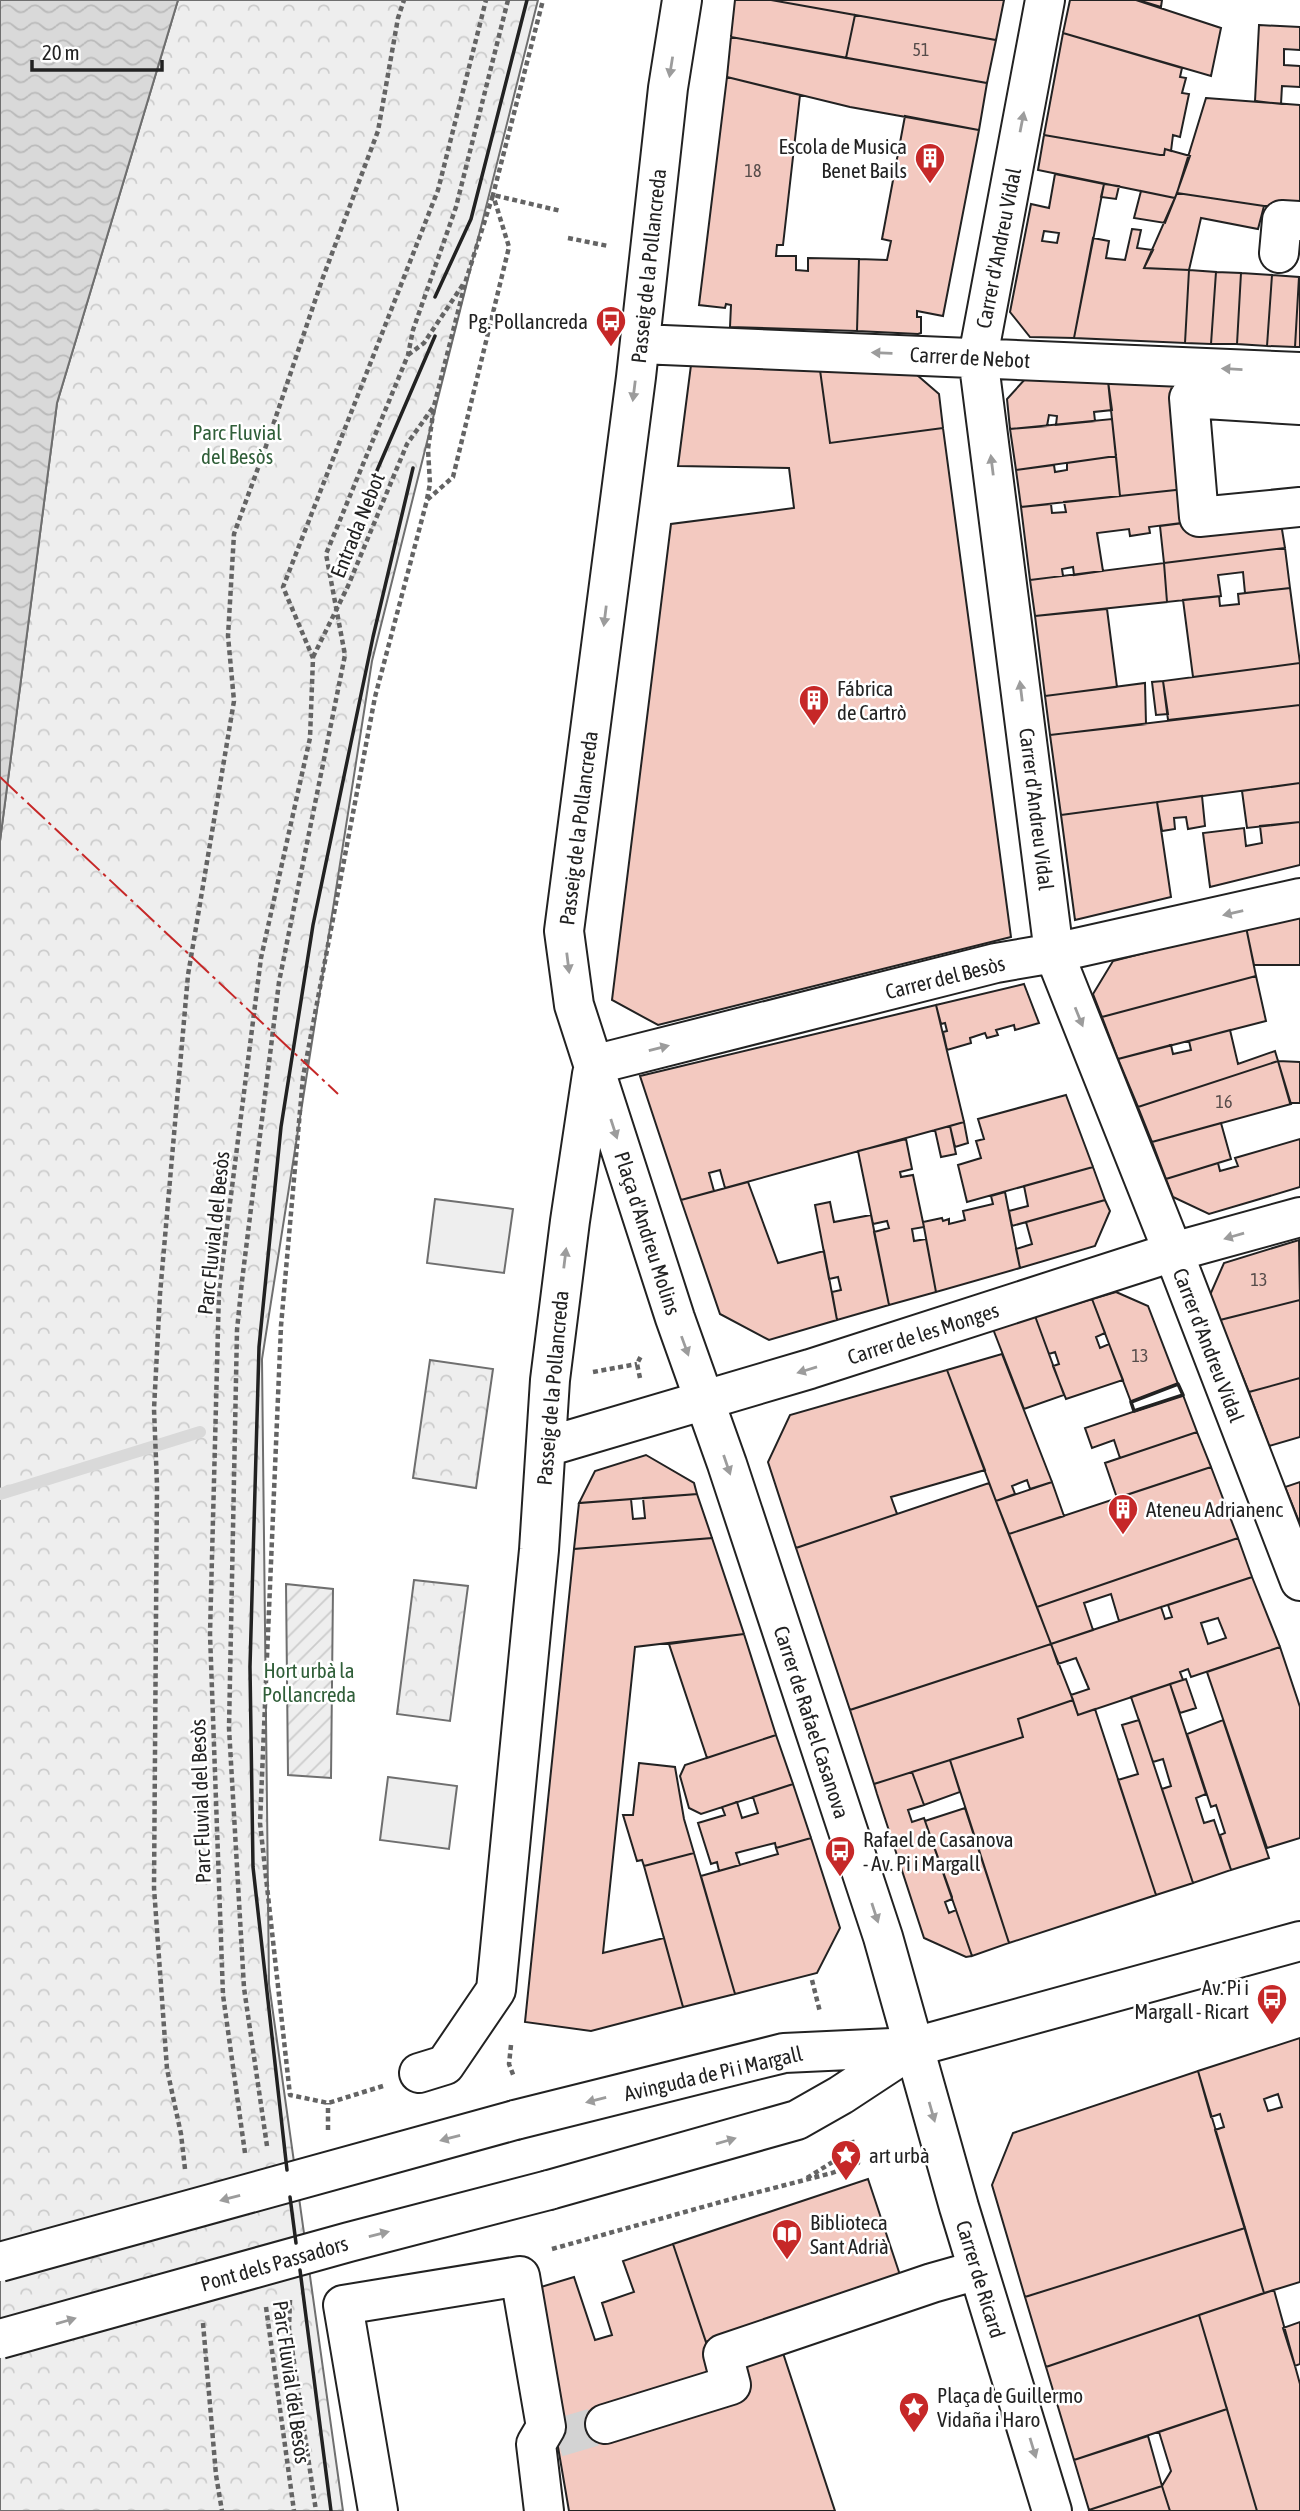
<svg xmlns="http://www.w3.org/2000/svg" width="1300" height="2511" viewBox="0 0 1300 2511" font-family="'Asap Condensed',sans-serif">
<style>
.grass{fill:#eee;stroke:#6f6f6f;stroke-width:2}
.park{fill:url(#park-crowns);stroke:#6f6f6f;stroke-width:2}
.garden{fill:url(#garden-furrows);stroke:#6f6f6f;stroke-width:2}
.water{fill:url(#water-waves);stroke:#6f6f6f;stroke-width:2}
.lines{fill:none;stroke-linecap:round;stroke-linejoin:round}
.stream{stroke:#d9d9d9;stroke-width:12}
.building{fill:#f3c9c0;stroke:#222;stroke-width:2;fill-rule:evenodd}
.minor-tunnel{stroke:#d3d3d3;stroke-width:38;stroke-dasharray:38 19;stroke-linecap:butt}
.minor-casing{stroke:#222;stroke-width:42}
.major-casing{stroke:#222;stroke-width:42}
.path{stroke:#646464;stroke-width:4.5;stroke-dasharray:5 3.5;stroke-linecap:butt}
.minor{stroke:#fff;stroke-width:38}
.major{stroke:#fff;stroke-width:38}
.major-bridge-casing{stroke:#222;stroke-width:42;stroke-linecap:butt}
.major-bridge{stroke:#fff;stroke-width:38}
.wall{stroke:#222;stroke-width:3.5}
.power{stroke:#c62828;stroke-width:2;stroke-dasharray:24 5 3.5 5;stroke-linecap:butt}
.oneway{fill:#9c9c9c}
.labels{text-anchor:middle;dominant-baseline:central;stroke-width:5;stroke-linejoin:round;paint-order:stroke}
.number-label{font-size:18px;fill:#564c4a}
.poi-label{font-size:21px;fill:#222;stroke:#fff;text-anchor:start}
.street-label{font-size:21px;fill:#222;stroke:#fff}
.park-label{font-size:21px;fill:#2f5e38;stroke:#fff}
</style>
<defs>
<pattern id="park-crowns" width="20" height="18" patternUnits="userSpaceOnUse" patternTransform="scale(1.75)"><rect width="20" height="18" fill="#eee"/><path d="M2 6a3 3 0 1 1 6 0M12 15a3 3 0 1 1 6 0" fill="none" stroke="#ccc"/></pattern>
<pattern id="garden-furrows" width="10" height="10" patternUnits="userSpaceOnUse" patternTransform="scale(1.75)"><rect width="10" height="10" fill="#eee"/><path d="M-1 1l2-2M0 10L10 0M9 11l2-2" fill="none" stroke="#ccc"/></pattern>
<pattern id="water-waves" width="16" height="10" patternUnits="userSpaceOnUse" patternTransform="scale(1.75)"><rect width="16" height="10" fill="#d9d9d9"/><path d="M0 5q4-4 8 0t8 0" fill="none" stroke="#bababa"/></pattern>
</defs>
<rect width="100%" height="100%" fill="#fff"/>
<!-- grass -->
<path class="grass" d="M435 1199 513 1209 504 1273 427 1263Z
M388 1777 457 1786 449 1849 380 1840Z"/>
<!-- park -->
<path class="park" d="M178 0H538L372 661 262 1359 269 1984 343 2511H0V841L57 403Z
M430 1360 493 1369 476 1488 413 1478Z
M414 1580 468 1586 450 1721 397 1714Z"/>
<!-- garden -->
<path class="garden" d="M286 1584 333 1589 331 1778 288 1775Z"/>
<!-- water -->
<path class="water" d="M0 0H178L57 403 0 841Z"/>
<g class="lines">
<!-- stream -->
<path class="stream" d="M0 1494 200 1432"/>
</g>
<!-- building -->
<path class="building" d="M735 0H771L855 15 846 58 731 37Z
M771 0H1004L996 40Z
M1070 0H1136L1221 28 1211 76 1063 33Z
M1138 0H1162L1161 7Z
M855 15 996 40 987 83 846 58Z
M1259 25 1300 27V50L1284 49V65L1300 66V87L1282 86 1281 104 1255 101Z
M1063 33 1182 68 1180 77 1186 78 1182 93 1189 94 1180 137 1173 135 1171 151 1165 149 1164 155H1160L1044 135Z
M731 37 987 83 979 130 850 107 727 77Z
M727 77 800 95 783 245H777L776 256H796V270L808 271V258L859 259 857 331 730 327 731 305 726 304 725 308 699 305Z
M1206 98 1300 105V206H1264L1177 193Z
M905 116 979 130 943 316 917 311V317H921V333L918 334 857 331 859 259 887 260 891 241 882 239Z
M1044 135 1160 155H1164L1165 149 1190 156 1175 198 1038 170Z
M1055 174 1104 184 1074 338 1030 337 1010 312 1031 204 1049 208ZM1044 231 1059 233 1057 243 1042 241Z
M1104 184 1119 186 1116 199 1101 197Z
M1141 191 1175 198 1165 223 1134 218Z
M1177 193 1264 206 1258 229 1201 218 1189 270 1144 268Z
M1132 229 1141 230 1137 248 1153 250 1144 268 1189 270 1185 343 1074 338 1093 238 1109 241 1106 258 1125 260Z
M1189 270 1216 272 1211 344 1185 343Z
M1216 272 1241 273 1237 344H1211Z
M1241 273 1272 275 1267 346 1237 344Z
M1272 275 1299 277 1295 347 1267 346Z
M1299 277H1300V347H1295Z
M691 365 820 370 830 443 943 428 1011 937 658 1025 612 1000 671 524 794 508 789 468 678 466Z
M820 370 917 375 939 394 943 428 830 443Z
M1027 377 1108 381 1112 410 1094 412 1095 421 1056 425 1057 416 1049 415 1047 426 1010 429 1007 399Z
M1108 381 1185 385 1194 488 1120 496Z
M1112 419 1116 456 1016 470 1010 429Z
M1116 456 1120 496 1021 507 1016 470 1054 465 1055 472 1067 470V463Z
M1194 488 1197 521 1149 527 1150 533 1130 536 1129 529 1097 533 1103 571 1074 575 1073 567 1062 569 1063 576 1030 580 1021 507 1051 504 1052 513 1066 512 1064 502Z
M1279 511 1285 548 1164 563 1160 526Z
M1285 548 1290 588 1245 593 1243 572 1218 575 1221 596 1167 602 1164 563Z
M1164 563 1167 602 1035 616 1030 580Z
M1290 588 1300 663 1193 677 1183 600 1219 596 1220 606 1239 604 1238 594Z
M1107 609 1117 687 1045 696 1035 616Z
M1300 663V705L1168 720 1163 681Z
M1163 681 1168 714 1156 715 1152 682Z
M1145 683 1146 724 1050 735 1045 696Z
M1300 705V783L1061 815 1050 735Z
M1300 783V822L1247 828 1242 791Z
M1202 796 1205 826 1188 829 1186 817 1174 818 1175 829 1162 831 1157 802Z
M1157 802 1171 897 1075 920 1061 815Z
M1300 822V865L1210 887 1203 833 1244 828 1246 846 1262 843 1260 826Z
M1300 913V965H1254L1246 927Z
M1246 927 1256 976 1102 1017 1093 994 1113 961Z
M1256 976 1266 1021 1118 1059 1102 1017Z
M1024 984 1039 1023 1015 1030 1014 1025 996 1030 998 1035 987 1038 985 1033 970 1038 971 1043 947 1050 943 1032 947 1031 945 1023 941 1024 936 1005Z
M936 1005 964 1122 725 1188 720 1170 709 1173 714 1191 681 1200 640 1076Z
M1230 1030 1238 1064 1275 1051 1278 1061 1138 1107 1118 1059 1171 1045 1173 1054 1191 1050 1189 1041Z
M1278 1061 1300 1062V1103H1290Z
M1278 1061 1291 1104 1152 1142 1138 1107Z
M1066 1095 1093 1167 967 1202 958 1165 981 1158 976 1141 984 1139 978 1119Z
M964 1122 968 1143 955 1147 950 1126Z
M1221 1123 1231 1159 1166 1179 1152 1142Z
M950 1126 956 1154 941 1157 935 1130Z
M906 1139 912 1169 900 1172 901 1177 913 1175 924 1227 912 1229 914 1241 926 1239 936 1292 889 1305 874 1232 889 1228 887 1221 873 1224 858 1151Z
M1300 1139V1187L1253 1201 1209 1214 1173 1197 1166 1179 1215 1164 1218 1163 1220 1171 1238 1166 1235 1158Z
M1093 1167 1105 1200 1012 1226 1009 1211 1028 1206 1024 1186Z
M748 1182 778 1263 824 1251 837 1320 769 1340 720 1314 681 1200Z
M1005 1192 1020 1268 936 1292 923 1222 942 1218 943 1221 949 1219V1224L965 1220 963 1211 993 1204 991 1196Z
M1105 1200 1110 1211 1095 1246 1020 1268 1016 1249 1032 1244 1026 1222Z
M830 1202 834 1222 871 1215 889 1305 837 1320 832 1292 841 1290 838 1277 829 1279 815 1205Z
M1299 1240 1300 1300 1220 1320 1210 1295 1224 1263Z
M1116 1292 1148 1306 1178 1384 1131 1402 1092 1299Z
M1092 1299 1105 1333 1096 1337 1100 1348 1109 1344 1123 1380 1066 1399 1053 1366 1059 1364 1055 1352 1049 1354 1035 1316Z
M1300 1300V1378L1249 1392 1220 1320Z
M1035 1316 1064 1395 1024 1409 993 1329Z
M1002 1354 1052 1482 1030 1489 1027 1480 1012 1486 1015 1494 996 1501 947 1370Z
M947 1370 985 1470 891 1497 897 1514 796 1548 768 1462 790 1415Z
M1300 1378V1437L1269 1446 1249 1392Z
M1183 1395 1197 1432 1120 1458 1114 1440 1092 1448 1085 1428Z
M1197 1432 1211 1467 1117 1498 1105 1463Z
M646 1455 694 1483 697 1494 579 1503 595 1471Z
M1211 1467 1238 1538 1037 1607 1009 1534Z
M1052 1482 1064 1516 1009 1534 996 1501Z
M1300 1482V1524L1285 1487Z
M989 1483 1051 1644 850 1710 796 1548Z
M697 1494 712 1538 574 1549 579 1503 631 1499 633 1519 645 1518 643 1498Z
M712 1538 744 1634 635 1647 603 1953 664 1938 683 2007 591 2031 525 2022 574 1549Z
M1238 1538 1252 1577 1119 1621 1111 1594 1084 1603 1093 1630 1051 1644 1037 1607Z
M1252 1577 1280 1647 1191 1677 1188 1669 1180 1672 1183 1680 1078 1715 1071 1695 1089 1689 1076 1658 1058 1664 1051 1644 1161 1607 1165 1619 1172 1617 1168 1605ZM1218 1618 1226 1638 1208 1644 1201 1623Z
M744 1634 776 1735 707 1758 669 1644Z
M1051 1644 1073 1700 1018 1719 1023 1737 874 1784 850 1710Z
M1280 1647 1300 1707V1838L1267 1848 1207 1672Z
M1186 1679 1196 1708 1180 1713 1170 1684Z
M1170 1684 1206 1794 1196 1798 1204 1823 1214 1820 1231 1870 1193 1883 1162 1789 1171 1786 1163 1759 1153 1762 1131 1697Z
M1073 1700 1078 1715 1095 1709 1156 1895 1009 1943 950 1760 1023 1737 1018 1719Z
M1139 1720 1193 1883 1156 1895 1118 1780 1138 1774 1122 1725Z
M1223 1720 1269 1858 1231 1870 1220 1835 1225 1833 1216 1805 1211 1807 1187 1734Z
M776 1735 793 1784 701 1814 689 1808 680 1776 685 1765Z
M950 1760 960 1792 924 1805 912 1772Z
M639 1763 675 1767 684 1819 694 1853 644 1866 642 1860 637 1861 623 1815H633Z
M912 1772 924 1805 908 1810 912 1822 924 1818 925 1821 952 1897V1899L945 1902 949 1913 956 1910 972 1956 966 1957 924 1938 877 1794 874 1784Z
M793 1784 811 1838 776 1848 775 1843 736 1853 740 1865 719 1871 717 1862 711 1864 698 1823 725 1815 722 1807 737 1802 742 1818 758 1813 753 1797Z
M965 1808 1009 1943 972 1956 925 1821Z
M811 1838 840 1928 817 1973 735 1994 701 1876 778 1854 776 1848Z
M694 1853 735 1994 683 2007 644 1866Z
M1300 2038V2282L1264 2293 1215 2130 1224 2127 1220 2114 1211 2117 1198 2071ZM1278 2094 1282 2107 1268 2111 1264 2099Z
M1198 2071 1245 2228 1025 2297 992 2185 1013 2133Z
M868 2179 901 2278 706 2342 673 2244Z
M1245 2228 1264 2293 1046 2367 1025 2297Z
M673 2244 716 2372 782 2350 835 2511H569L531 2290 574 2277 595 2340 612 2335 602 2303 634 2292 623 2261Z
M1274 2290 1300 2384V2511H1257L1199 2315Z
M1199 2315 1227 2409 1074 2460 1046 2367Z
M1300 2322V2364L1295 2366 1283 2328Z
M1227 2409 1257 2511H1170L1162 2486 1171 2471 1159 2432Z
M1148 2436 1162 2486 1089 2510 1074 2460Z
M1162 2486 1170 2511H1089V2510Z"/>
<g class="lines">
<!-- minor-tunnel -->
<path class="minor-tunnel" d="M557 2438 605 2424"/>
<!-- minor casing -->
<g class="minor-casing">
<path id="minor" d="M682 0 668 88 636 377 564 931 574 1005 675 1318 727 1464 883 1937 959 2207 1052 2511
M1045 0 978 357 1054 953 1181 1272 1300 1581
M1279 253 1282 220 1300 221
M640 344 1300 372
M1300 405 1189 398 1199 517 1300 507
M593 1065 996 963 1054 953 1300 898
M546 1447 810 1369 1173 1252 1300 1217
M419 2073 445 2065 496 1990 539 1550 550 1380 570 1221 592 1074
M605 2424 731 2385 723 2354 932 2283 978 2270
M378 2511 343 2305 520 2276 546 2427 536 2444 544 2511"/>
</g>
<!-- major casing -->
<g class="major-casing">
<path id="major" d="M515 2120 784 2053 914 2047 1300 1941
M549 2190 797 2120 841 2095 914 2047"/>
</g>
<!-- path -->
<path class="path" d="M568 238 608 246
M408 355 424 343 464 283
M427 499 430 484 428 449 434 407
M313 657 348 586 407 444 434 406 466 280 493 195 561 211
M593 1372 637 1364
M640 1378 637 1364 642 1354
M812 1980 820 2012
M511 2045 509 2064 514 2077
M383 2086 328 2103 290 2095 260 1823 281 1326 303 1077 375 697 427 500 453 477 509 247 493 195 543 0
M328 2130V2103
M267 2146 244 1988 229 1728 237 1330 242 1281 279 982 345 655 326 554 408 355 413 330 456 207 508 0
M245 2153 223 1995 210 1634 219 1290 261 958 310 738 313 658 283 587 438 190 486 0
M185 2169 181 2134 167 2069 154 1888 157 1485 154 1409 160 1294 188 975 234 701 228 636 234 534 266 446 322 280 378 131 398 18 404 0
M807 2178 850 2151
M552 2249 735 2198 832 2173 858 2163 852 2140
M290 2300 289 2328 316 2511
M266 2307 294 2511
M203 2323 216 2475 222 2511"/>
<!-- minor -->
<use href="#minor" class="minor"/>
<!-- major -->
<use href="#major" class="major"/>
<!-- major-bridge casing -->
<g class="major-bridge-casing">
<path id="major-bridge" d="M0 2262 515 2120
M0 2339 349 2242 549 2190"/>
</g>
<!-- major-bridge -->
<use href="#major-bridge" class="major-bridge"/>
<!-- wall -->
<path class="wall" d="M435 297 471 219 527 0
M372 482 435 336
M1178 1384 1183 1395 1134 1411 1131 1402Z
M287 2170 253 1867 250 1667 259 1347 281 1127 313 925 373 637 413 468
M290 2197 296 2243
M300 2270 331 2511"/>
<!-- power -->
<path class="power" d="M0 777 338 1094"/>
</g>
<!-- one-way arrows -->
<defs><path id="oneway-solid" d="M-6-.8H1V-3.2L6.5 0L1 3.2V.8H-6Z" transform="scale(1.75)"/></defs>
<g class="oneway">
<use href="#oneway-solid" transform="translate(671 67) rotate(99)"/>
<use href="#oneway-solid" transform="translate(1022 122) rotate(-79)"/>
<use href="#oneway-solid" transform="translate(882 353) rotate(-178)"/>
<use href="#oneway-solid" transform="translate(1232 369) rotate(-177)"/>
<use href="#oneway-solid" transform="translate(634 391) rotate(97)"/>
<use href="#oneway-solid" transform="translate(992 465) rotate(-97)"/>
<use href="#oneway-solid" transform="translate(605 616) rotate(97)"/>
<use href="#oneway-solid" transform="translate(1021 691) rotate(-97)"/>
<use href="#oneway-solid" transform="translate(1233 913) rotate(167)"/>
<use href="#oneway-solid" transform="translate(568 963) rotate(83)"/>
<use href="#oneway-solid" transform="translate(1079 1017) rotate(68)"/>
<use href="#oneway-solid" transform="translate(659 1048) rotate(-14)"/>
<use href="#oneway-solid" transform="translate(614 1129) rotate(72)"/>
<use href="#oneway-solid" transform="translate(1234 1236) rotate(164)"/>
<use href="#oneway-solid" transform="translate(565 1258) rotate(-83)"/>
<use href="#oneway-solid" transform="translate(685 1346) rotate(70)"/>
<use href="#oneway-solid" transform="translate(807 1370) rotate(163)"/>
<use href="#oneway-solid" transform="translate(727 1465) rotate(71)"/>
<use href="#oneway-solid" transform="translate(875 1913) rotate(72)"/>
<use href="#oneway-solid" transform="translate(596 2100) rotate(166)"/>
<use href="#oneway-solid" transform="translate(932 2112) rotate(74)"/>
<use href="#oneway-solid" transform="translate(450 2138) rotate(165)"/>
<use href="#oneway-solid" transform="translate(726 2141) rotate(-16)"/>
<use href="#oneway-solid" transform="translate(230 2198) rotate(165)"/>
<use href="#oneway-solid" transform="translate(379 2234) rotate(-14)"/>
<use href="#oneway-solid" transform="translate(66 2321) rotate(-16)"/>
<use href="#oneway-solid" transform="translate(1033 2448) rotate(73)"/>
</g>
<!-- icons -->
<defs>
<g id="building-pin" transform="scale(1.575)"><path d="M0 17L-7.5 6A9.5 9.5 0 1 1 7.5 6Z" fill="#c62828" stroke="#fff"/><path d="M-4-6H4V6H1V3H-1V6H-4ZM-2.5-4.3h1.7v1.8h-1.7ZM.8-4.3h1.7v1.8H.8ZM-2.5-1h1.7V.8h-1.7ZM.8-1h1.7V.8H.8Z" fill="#fff"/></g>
<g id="bus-pin" transform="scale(1.575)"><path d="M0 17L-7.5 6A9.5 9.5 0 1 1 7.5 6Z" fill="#c62828" stroke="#fff"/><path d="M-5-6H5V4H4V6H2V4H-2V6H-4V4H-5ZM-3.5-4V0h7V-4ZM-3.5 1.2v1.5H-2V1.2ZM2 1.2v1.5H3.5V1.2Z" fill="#fff"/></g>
<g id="sight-pin" transform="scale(1.575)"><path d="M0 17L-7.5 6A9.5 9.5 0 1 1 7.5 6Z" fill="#c62828" stroke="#fff"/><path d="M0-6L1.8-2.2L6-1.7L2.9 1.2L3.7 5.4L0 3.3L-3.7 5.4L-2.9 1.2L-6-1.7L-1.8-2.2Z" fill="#fff"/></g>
<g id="library-pin" transform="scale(1.575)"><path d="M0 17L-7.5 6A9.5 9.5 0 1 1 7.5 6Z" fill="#c62828" stroke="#fff"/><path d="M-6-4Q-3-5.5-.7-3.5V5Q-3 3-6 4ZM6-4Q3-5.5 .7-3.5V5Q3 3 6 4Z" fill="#fff"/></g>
</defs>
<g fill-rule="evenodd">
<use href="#building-pin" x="930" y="158"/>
<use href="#bus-pin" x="611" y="321"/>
<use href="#building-pin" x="814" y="700"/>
<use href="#building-pin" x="1123" y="1509"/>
<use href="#bus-pin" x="840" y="1851"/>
<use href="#bus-pin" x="1272" y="1999"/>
<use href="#sight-pin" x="846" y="2155"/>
<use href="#library-pin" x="787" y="2234"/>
<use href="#sight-pin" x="914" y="2407"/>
</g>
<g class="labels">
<!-- number labels -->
<g class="number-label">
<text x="921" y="49">51</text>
<text x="753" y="170">18</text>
<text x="1224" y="1101">16</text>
<text x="1259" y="1279">13</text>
<text x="1140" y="1355">13</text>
</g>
<!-- poi labels -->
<g class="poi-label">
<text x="907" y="146" text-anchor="end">Escola de Musica<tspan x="907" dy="24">Benet Bails</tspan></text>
<text x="588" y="321" text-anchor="end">Pg. Pollancreda</text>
<text x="837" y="688">Fábrica<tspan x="837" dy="24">de Cartrò</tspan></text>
<text x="1146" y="1509">Ateneu Adrianenc</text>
<text x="863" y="1839">Rafael de Casanova<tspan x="863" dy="24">- Av. Pi i Margall</tspan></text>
<text x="1249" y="1987" text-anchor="end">Av. Pi i<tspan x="1249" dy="24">Margall - Ricart</tspan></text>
<text x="869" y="2155">art urbà</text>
<text x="810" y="2222">Biblioteca<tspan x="810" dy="24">Sant Adrià</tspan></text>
<text x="937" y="2395">Plaça de Guillermo<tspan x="937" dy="24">Vidaña i Haro</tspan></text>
</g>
<!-- street labels -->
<g class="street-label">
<text transform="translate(998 248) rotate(-79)">Carrer d'Andreu Vidal</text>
<text transform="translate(648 266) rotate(-84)">Passeig de la Pollancreda</text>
<text transform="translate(970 357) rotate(3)">Carrer de Nebot</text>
<text transform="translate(357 525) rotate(-68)">Entrada Nebot</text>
<text transform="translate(1037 809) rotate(83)">Carrer d'Andreu Vidal</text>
<text transform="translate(578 828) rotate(-83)">Passeig de la Pollancreda</text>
<text transform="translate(945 977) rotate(-14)">Carrer del Besòs</text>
<text transform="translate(213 1233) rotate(-84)">Parc Fluvial del Besòs</text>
<text transform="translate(648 1233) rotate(72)">Plaça d'Andreu Molins</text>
<text transform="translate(923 1333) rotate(-18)">Carrer de les Monges</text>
<text transform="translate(1209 1345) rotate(69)">Carrer d'Andreu Vidal</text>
<text transform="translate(552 1388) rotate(-85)">Passeig de la Pollancreda</text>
<text transform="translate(812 1722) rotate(72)">Carrer de Rafael Casanova</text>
<text transform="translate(200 1801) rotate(-92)">Parc Fluvial del Besòs</text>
<text transform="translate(713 2073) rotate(-13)">Avinguda de Pi i Margall</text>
<text transform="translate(274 2263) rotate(-16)">Pont dels Passadors</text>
<text transform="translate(981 2279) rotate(73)">Carrer de Ricard</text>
<text transform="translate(292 2382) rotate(82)">Parc Fluvial del Besòs</text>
</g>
<!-- park labels -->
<g class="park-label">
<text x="237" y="432">Parc Fluvial<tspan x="237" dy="24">del Besòs</tspan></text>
<text x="309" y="1670">Hort urbà la<tspan x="309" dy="24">Pollancreda</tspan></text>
</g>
</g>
<!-- scale -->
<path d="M32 60v10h130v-10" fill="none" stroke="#222222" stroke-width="3.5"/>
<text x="42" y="60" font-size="21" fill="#222222" stroke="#ffffff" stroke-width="5" paint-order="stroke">20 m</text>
</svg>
